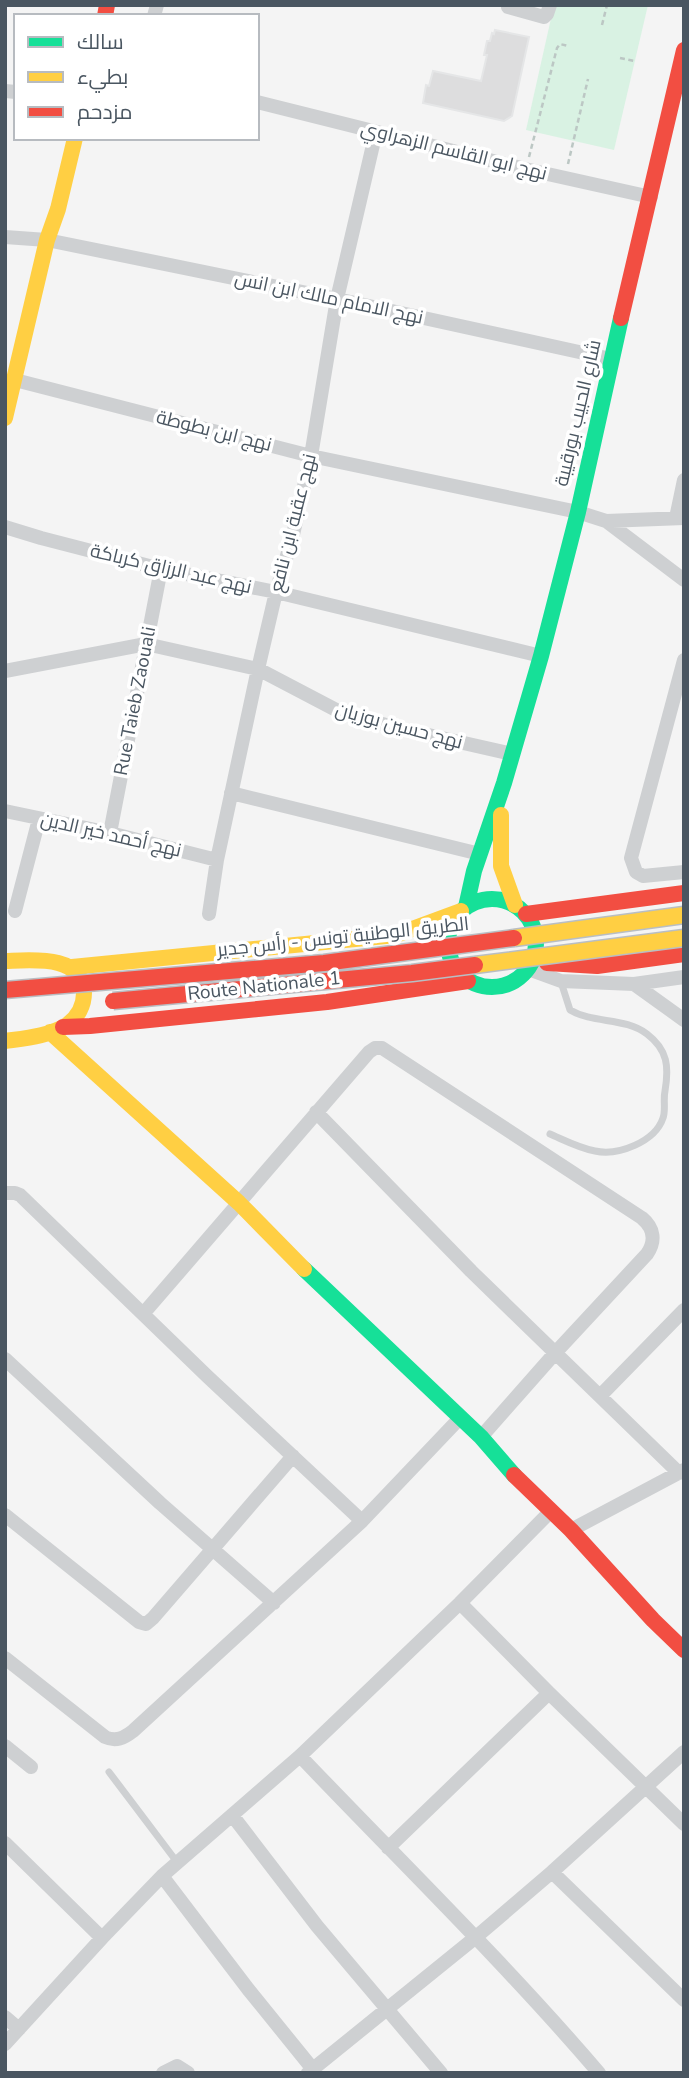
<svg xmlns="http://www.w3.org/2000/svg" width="689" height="2078" viewBox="0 0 689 2078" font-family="'Nunito Sans',Cairo,sans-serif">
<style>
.green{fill:#d9f2e3}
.building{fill:#ddddde;stroke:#e5e6e7;stroke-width:2}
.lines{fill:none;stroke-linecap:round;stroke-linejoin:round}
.path{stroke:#bcc7c4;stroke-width:2.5;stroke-dasharray:5 3.5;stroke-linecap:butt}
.lane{stroke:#ced0d2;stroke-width:7}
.street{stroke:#ced0d2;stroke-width:14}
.fast{stroke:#16e098;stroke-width:16}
.slow{stroke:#ffcf43;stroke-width:16}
.jam{stroke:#f24e42;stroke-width:16}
.slow-bridge-casing{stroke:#b9bec3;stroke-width:19;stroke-linecap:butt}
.jam-bridge-casing{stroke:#b9bec3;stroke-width:19;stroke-linecap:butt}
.slow-bridge{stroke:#ffcf43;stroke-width:16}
.jam-bridge{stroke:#f24e42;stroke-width:16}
.labels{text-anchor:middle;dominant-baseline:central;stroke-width:7;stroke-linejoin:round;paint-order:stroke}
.street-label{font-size:19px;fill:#4a5661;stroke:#fff}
</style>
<rect width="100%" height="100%" fill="#f4f4f4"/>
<!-- green -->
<path class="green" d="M554 5H648L614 150 526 130Z"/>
<!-- building -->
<path class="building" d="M495 30 529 37 512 116 504 121 423 103 426 85 429 86 433 71 481 81 487 55H484L487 41H490L492 33 494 34Z"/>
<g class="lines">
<!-- path -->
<path class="path" d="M602 25 607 5
M620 58 634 61
M529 157 557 48 560 44 568 46
M568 164 588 79"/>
<!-- lane -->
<path class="lane" d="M550 1134C564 1140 579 1148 595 1151 618 1156 655 1142 663 1118 666 1110 663 1100 665 1091 669 1067 668 1050 647 1034 625 1017 594 1024 570 1010L561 982
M109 1772 177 1862"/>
<!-- street -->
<path class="street" d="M508 7 544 17 547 14 550 5
M154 16 157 5
M5 91 16 92
M257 102 525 169 651 197
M5 237 47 240 337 299 611 359
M15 380 311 456 578 512 606 521 684 518
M676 518 684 480
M606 521 684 580
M5 527 41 538 161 569 276 592 541 656
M684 660 631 858 636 872 643 876 684 872
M5 671 146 644 258 669 340 712 393 727 512 754
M231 793 480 854
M5 811 110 833 217 860
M110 833 161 569
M15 911 39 819
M209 914 217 860 258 669 276 592 292 539 311 456 337 299 376 132
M528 969 561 981 634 984 684 977
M634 984 684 1020
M316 1112 471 1271 679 1473
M5 1193H15L20 1195 208 1377 362 1521
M143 1314 369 1052 375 1048H382L642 1218C654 1228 656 1241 647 1254L556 1352 481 1437
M5 1359 160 1503 274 1603
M600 1396 684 1310
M5 1515 139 1622 146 1624 153 1618 293 1456
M571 1530 684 1470
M460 1603 549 1693 684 1824
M5 1658 105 1737C116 1742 124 1738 133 1731L362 1521 460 1418
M5 1746 31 1767
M300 1756C400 1861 505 1963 599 2073
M232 1815 317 1926 441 2073
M5 1843 102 1938
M388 1848 549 1693
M552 1872 684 2000
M162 1876 248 1989 316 2073
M5 2017 19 2029
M5 2044 102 1938 162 1876 300 1756 460 1603 551 1511
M163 2073 177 2066 188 2073
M308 2073 476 1937 552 1872 684 1752"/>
<!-- fast -->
<path class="fast" d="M448 943a44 44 0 1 1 88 0a44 44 0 1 1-88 0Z
M466 907 474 871 504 783 541 656 578 512 621 318
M304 1269 481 1437 514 1475"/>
<!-- slow -->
<path class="slow" d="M5 418 47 240 58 209 75 138
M501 815V866L515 905
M5 961C32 960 83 954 84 993 84 1005 78 1017 67 1025 49 1036 26 1038 5 1041
M72 967 396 935 461 911
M50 1032 239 1203 304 1269"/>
<!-- jam -->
<path class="jam" d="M105 16 107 5
M621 318 684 50
M526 914 684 893
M547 963 597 966 684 954
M63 1027 90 1026 327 1002 468 981
M514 1475 571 1530 653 1620 684 1650"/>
<!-- slow-bridge casing -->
<g class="slow-bridge-casing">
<path id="slow-bridge" d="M514 938 684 915
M475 965 684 938"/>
</g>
<!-- jam-bridge casing -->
<g class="jam-bridge-casing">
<path id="jam-bridge" d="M5 990 324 963 514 938
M113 1001 412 973 475 965"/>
</g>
<!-- slow-bridge -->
<use href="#slow-bridge" class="slow-bridge"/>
<!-- jam-bridge -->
<use href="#jam-bridge" class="jam-bridge"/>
</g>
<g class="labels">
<!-- street labels -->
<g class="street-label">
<text transform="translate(454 151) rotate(14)">نهج ابو القاسم الزهراوي</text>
<text transform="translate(329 298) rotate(12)">نهج الامام مالك ابن انس</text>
<text transform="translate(578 413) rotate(-77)">شارع الحبيب بورقيبة</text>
<text transform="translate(214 431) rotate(14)">نهج ابن بطوطة</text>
<text transform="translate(293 523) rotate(-76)">نهج عقبة ابن نافع</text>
<text transform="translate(171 569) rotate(13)">نهج عبد الرزاق كرباكة</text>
<text transform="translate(135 701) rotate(-79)">Rue Taieb Zaouali</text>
<text transform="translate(399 726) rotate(15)">نهج حسين بوزيان</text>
<text transform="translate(111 835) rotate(13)">نهج أحمد خير الدين</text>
<text transform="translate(343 937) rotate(-6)">الطريق الوطنية تونس - رأس جدير</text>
<text transform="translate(264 986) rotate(-6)">Route Nationale 1</text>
</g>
</g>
<!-- border -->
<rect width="689" height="2078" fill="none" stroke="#4a5661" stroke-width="14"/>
<!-- legend -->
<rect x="14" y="14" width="245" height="126" fill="#ffffff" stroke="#b7bbc0" stroke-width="2"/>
<rect x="28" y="37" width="35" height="10" fill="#16e098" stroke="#b7bbc0" stroke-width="2"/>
<text x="77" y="49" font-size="21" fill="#4a5661">سالك</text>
<rect x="28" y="72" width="35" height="10" fill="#ffcf43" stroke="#b7bbc0" stroke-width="2"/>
<text x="77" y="84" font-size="21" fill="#4a5661">بطيء</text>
<rect x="28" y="107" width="35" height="10" fill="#f24e42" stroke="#b7bbc0" stroke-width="2"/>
<text x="77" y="119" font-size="21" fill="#4a5661">مزدحم</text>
</svg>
